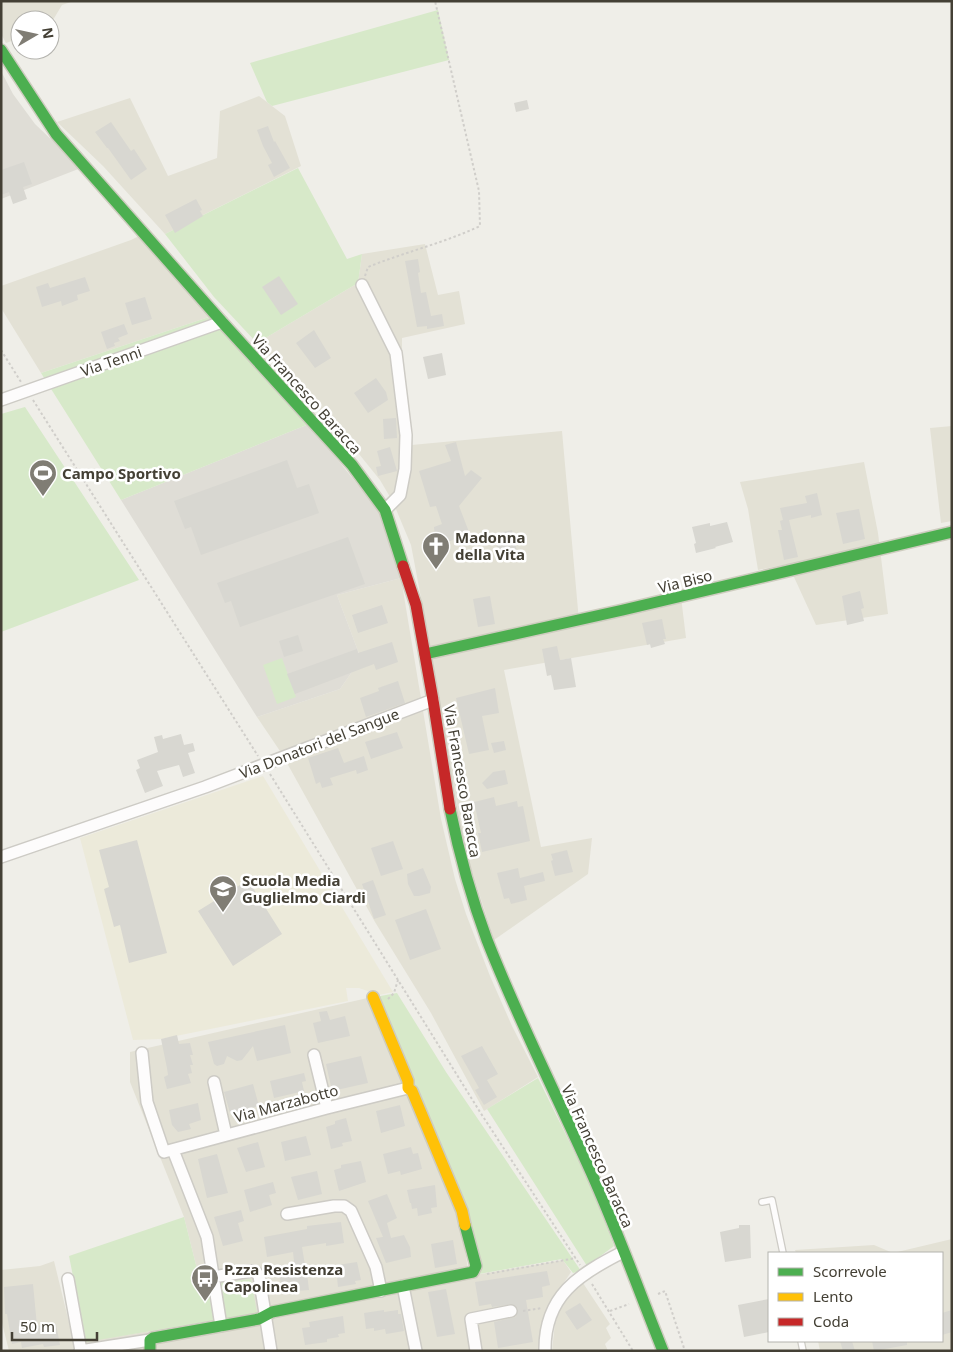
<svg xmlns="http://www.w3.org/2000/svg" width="953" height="1352" viewBox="0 0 953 1352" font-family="'Noto Sans',sans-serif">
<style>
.residential{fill:#e3e1d5}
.industrial{fill:#dfddd6}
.education{fill:#eceada}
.green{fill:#d7e9c9}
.building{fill:#d8d7d1}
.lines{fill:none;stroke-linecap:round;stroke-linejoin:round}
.lane-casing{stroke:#cdcbc5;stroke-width:8}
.street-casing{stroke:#cdcbc5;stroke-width:14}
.fast-casing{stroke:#ceccbf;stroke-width:14}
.slow-casing{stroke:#ceccbf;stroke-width:14}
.jam-casing{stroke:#ceccbf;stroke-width:14}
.path{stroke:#d0ceca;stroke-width:2;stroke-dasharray:2.5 2.5;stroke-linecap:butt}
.lane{stroke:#fdfcfc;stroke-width:5.5}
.street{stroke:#fdfcfc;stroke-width:11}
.fast{stroke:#4caf50;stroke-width:11}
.slow{stroke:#ffc107;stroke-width:11}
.jam{stroke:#c62828;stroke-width:11}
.labels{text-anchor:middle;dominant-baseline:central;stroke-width:5;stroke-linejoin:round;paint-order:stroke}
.street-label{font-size:15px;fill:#444035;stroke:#fff}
.poi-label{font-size:15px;font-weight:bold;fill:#444035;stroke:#fff;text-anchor:start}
</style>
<rect width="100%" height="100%" fill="#efeee8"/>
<!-- residential -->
<path class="residential" d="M1 1H74L62 5 50 25V20H20V38L6 43 1 34Z
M259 96 285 116 301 166 165 234 103 166 57 122 130 98 168 176 217 158 220 111Z
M143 234 209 317 41 373 1 308V286L131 240Z
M425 244 438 295 459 291 465 324 402 338 401 446 562 431 579 621 681 597 686 638 504 670 541 847 592 838 588 874 494 940 463 843 432 656 411 545 393 502 380 480 359 454 257 343 358 283 362 254Z
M952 426V521L941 523 930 428Z
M864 462 878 533 888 614 816 625 788 564 758 570 748 509 740 482Z
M401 578 441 819 455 879 466 914 490 976 512 1026 538 1077 484 1111 431 1013 375 922 282 754 257 717 340 689 361 659 337 595Z
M372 997 459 1211 469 1276 563 1260 571 1272 547 1308 539 1336V1351H9L1 1319V1270L40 1266 54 1261 74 1343 220 1320 201 1285 184 1217 130 1082V1052Z
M952 1239V1351H820L818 1341H942V1253H796L795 1250 874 1245 893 1253Z
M583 1283 610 1324 606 1328 611 1338 605 1344 608 1351H552L555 1323 566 1294Z"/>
<!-- industrial -->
<path class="industrial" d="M1 71 13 94 35 124 81 168 1 199Z
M309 424 378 510 401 578 337 595 361 659 340 689 257 717 121 500Z"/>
<!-- education -->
<path class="education" d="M263 776 393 992 379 995 359 988H346L348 1001 161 1039 133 1040 80 838Z"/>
<!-- green -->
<path class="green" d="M438 10 449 60 272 106 267 102 250 63Z
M298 168 347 259 362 254 358 283 257 343 214 297 165 234Z
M209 317 309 424 121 500 41 373Z
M25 407 139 580 1 632V414Z
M282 658 296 697 277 704 263 665Z
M397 993 446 1072 581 1271 573 1273 562 1259 479 1274 375 997Z
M538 1078 594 1192 614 1246 587 1266 487 1109Z
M184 1217 201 1285 251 1279 257 1313 86 1342 69 1256Z"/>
<!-- building -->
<path class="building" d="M527 100 529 109 516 112 514 103Z
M111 122 131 151 134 149 147 169 131 180 108 148H107L95 132Z
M268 126 274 142 275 141 290 168 274 177 268 165 272 163 263 146 257 130Z
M24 162 32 184 23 187 27 199 13 204 9 192 1 195V170Z
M196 199 202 210 200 211 203 216 175 233 165 215Z
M418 259 420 272 418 273 421 293 426 292 431 316 442 314 444 326 427 329V326L417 327 405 261Z
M279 276 298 304 281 315 262 287Z
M85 277 90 291 77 295 78 300 62 306 61 301 42 307 36 287 48 283 50 288Z
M145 297 152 319 132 325 125 303Z
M124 324 128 334 118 338 120 341 114 343 115 346 107 349 101 332Z
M314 330 331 358 315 368 296 343Z
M442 353 446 375 428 379 423 357Z
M376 378 386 392 388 400 368 413 354 393Z
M396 418 397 438 384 439 383 419Z
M456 442 465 476 471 470 482 478 459 506 469 532 436 548 434 527 442 524 436 506 430 507 419 471 451 461 445 445Z
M390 447 397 471 378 476 376 467 381 466 377 451Z
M287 460 297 488 309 484 319 513 201 555 191 527 185 529 174 501Z
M817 493 822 515 811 518V515L789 520 798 557 784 560 778 530H782L780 521 783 520 780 508 807 503 805 496Z
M859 509 865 539 843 544 836 513Z
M727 522 733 542 715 547 716 548 696 553 694 544 696 543 692 527 710 523V526Z
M512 530 517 551 499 556 494 534Z
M348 537 365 584 240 627 231 601 225 603 217 583Z
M860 591 864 608 861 609 864 621 847 625 842 596Z
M490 596 495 624 478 627 473 599Z
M382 605 388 623 358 633 352 615Z
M662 619 666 639H663L665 644 651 648 650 644 647 645 642 623Z
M298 635 303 651 284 657 279 641Z
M392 642 398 662 376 670 374 664 295 694 287 674 357 649 358 653Z
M557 646 560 660 571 658 576 687 554 690 551 675 547 676 542 649Z
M398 681 405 703 366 717 360 698 379 691 378 688Z
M495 688 499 713 482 716 489 750 469 754 456 698Z
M397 732 403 748 371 759 365 742Z
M181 734 184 745 193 743 195 751 188 753 195 773 183 777 179 765 157 771 163 786 145 793 136 770 140 768 137 760 158 752 154 737 162 735 163 739Z
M504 741 506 750 494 753 491 743Z
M338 748 344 763 364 756 368 770 357 774 356 770 330 778 333 785 322 788 320 782 316 784 308 758Z
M505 770 508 784 487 789 482 783 493 772Z
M494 797 496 806 517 801 518 807 523 806 530 841 482 852 478 833H481L474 802Z
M137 840 167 953 129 963 120 925 114 927 104 889 109 887 99 850Z
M393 841 403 869 381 876 371 848Z
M567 850 573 872 555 876 551 861 553 860 551 854Z
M423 868 431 887 430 893 419 896H414L408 884 407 874Z
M518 868 520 878 543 872 545 881 524 886 527 900 511 904 509 898 504 899 497 873Z
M248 880 282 934 233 966 198 911Z
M373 880 386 915 374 919 362 884Z
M426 909 441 949 410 960 395 920Z
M327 1011 330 1020 345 1016 350 1036 318 1043 313 1023 321 1021 319 1012Z
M285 1025 291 1053 257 1061 253 1046 242 1060 237 1061 227 1056 224 1064 217 1066 214 1064 208 1042Z
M177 1035 179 1044 190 1043 193 1055H190L193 1065H190L192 1073 188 1074 191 1083 167 1089 164 1077 168 1075 167 1068 161 1039Z
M482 1046 498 1074 487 1080 497 1097 484 1105 475 1090 479 1088 461 1056Z
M361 1056 368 1083 332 1091 326 1064Z
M304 1073 306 1081 302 1082 304 1091 274 1098 270 1081Z
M253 1084 259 1106 230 1113 224 1092Z
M198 1103 201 1120 189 1124 191 1129 178 1132 172 1125 169 1110Z
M400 1105 405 1126 381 1133 376 1111Z
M346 1118 352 1141 342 1143 343 1146 331 1149 326 1127 335 1124V1121Z
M306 1136 311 1155 285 1161 281 1142Z
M258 1142 265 1167 246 1172 237 1148Z
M411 1147 413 1154 418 1153 422 1169 401 1175 400 1171 388 1174 383 1154Z
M217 1154 228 1193 207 1198 198 1159Z
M361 1161 366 1182 339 1191 334 1170 341 1168V1165Z
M317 1171 322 1194 298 1200 291 1177Z
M273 1182 276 1193 269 1195 272 1205 250 1212 244 1190Z
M435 1185 437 1207 431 1208 432 1213 418 1216 417 1208 412 1209 411 1203H410L407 1190Z
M387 1194 397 1218 387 1223 391 1238 404 1235 410 1247 411 1257 386 1263 376 1238 383 1237 368 1201Z
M241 1210 244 1221 238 1223 243 1241 223 1246 214 1217Z
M341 1222 344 1243 326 1246V1243L302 1247 305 1265H306L309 1290 282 1292 279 1272 295 1270 293 1252 267 1257 264 1237 307 1229V1226Z
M739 1225H750L751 1258 725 1262 720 1232 739 1228Z
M453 1240 457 1264 435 1268 431 1244Z
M357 1262 361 1280 355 1281 356 1284 338 1287 337 1277H333L331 1266Z
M547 1271 550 1285 542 1287 543 1297 526 1300 533 1342 498 1348 494 1322 516 1317 518 1309 513 1304 492 1307 491 1304 479 1306 475 1282Z
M33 1284 37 1326 41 1325 42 1327 56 1324 60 1345 44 1347 43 1344 22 1348 21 1342 12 1344 7 1314H5L4 1287Z
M446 1289 455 1334 437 1337 428 1292Z
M769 1299V1332L744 1337 738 1305Z
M580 1303 592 1320 577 1330 565 1312Z
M384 1310V1312L398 1310V1314H401L404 1331 386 1334 385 1329 374 1331V1328L366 1329 364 1313Z
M952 1310V1332L942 1335V1313Z
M343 1316 345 1333 338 1334 339 1337 327 1339V1342L305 1345 302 1328 310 1327 309 1322Z
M840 1341H852L855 1351H843Z
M872 1341H907V1345L874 1351Z"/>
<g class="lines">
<!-- lane casing -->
<g class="lane-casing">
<path id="lane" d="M762 1202 772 1200 783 1253
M801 1341 803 1351"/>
</g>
<!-- street casing -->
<g class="street-casing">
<path id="street" d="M362 285 396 353 406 435 405 469 400 495 385 510
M1 400 222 322
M1 857 205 787 433 700
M142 1053 147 1102 164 1152 327 1108 408 1088
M314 1055 327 1108
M214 1082 226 1135
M173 1150 207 1237 221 1326
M287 1214 334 1206H344L351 1211 376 1267 381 1291
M213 1277 251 1271 256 1272 259 1276 271 1351
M68 1279 81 1351
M403 1286 416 1351
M80 1351 150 1340
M476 1351 471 1319 511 1311
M545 1351C544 1296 579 1274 623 1252"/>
</g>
<!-- fast casing -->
<g class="fast-casing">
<path id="fast" d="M1 50 56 134 222 322 352 465 385 510 403 566
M425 654 623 610 952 532
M450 809C459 853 471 897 487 940 518 1019 556 1094 591 1172 617 1230 639 1291 663 1351
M150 1351V1340L153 1338 259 1319 272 1312 473 1272 476 1266 465 1225"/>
</g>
<!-- slow casing -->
<g class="slow-casing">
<path id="slow" d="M373 997 408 1081V1088L412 1091 462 1211 465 1225"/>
</g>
<!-- jam casing -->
<g class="jam-casing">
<path id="jam" d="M403 566 416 605 433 700 450 809"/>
</g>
<!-- path -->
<path class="path" d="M365 276 368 267C405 252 444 243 480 226L479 191 435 1
M1 350 21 382
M33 400 258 756
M270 774 480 1112 580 1265
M388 999 394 993 398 980
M487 1274 576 1258
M592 1284 633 1351
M658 1294 665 1291 685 1351
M523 1311 542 1308
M610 1311 629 1304"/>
<!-- lane -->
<use href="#lane" class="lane"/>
<!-- street -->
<use href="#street" class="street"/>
<!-- fast -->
<use href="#fast" class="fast"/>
<!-- slow -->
<use href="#slow" class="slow"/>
<!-- jam -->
<use href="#jam" class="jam"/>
</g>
<!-- icons -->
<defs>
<g id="stadium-pin" transform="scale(1.4375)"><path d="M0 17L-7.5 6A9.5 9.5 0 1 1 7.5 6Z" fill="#807d74" stroke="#fff"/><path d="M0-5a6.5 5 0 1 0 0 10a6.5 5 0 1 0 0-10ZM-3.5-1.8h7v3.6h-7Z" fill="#fff"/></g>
<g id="church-pin" transform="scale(1.4375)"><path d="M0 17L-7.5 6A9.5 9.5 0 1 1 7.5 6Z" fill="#807d74" stroke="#fff"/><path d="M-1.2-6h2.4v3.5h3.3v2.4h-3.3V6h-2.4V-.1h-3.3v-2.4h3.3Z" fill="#fff"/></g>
<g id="school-pin" transform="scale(1.4375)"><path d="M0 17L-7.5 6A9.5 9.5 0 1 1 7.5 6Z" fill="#807d74" stroke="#fff"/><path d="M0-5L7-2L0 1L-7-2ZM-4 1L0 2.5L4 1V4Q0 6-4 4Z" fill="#fff"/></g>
<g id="bus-pin" transform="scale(1.4375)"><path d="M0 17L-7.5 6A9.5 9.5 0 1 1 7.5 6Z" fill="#807d74" stroke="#fff"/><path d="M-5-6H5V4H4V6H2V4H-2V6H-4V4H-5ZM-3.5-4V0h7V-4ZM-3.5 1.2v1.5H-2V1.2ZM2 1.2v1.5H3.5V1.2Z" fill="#fff"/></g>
</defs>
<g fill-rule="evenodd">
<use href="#stadium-pin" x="43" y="473"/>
<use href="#church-pin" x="436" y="546"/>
<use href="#school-pin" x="223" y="889"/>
<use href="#bus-pin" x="205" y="1278"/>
</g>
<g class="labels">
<!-- street labels -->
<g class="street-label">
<text transform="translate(111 361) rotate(-19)">Via Tenni</text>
<text transform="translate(307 394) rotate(48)">Via Francesco Baracca</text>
<text transform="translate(685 581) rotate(-14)">Via Biso</text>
<text transform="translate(319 743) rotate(-21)">Via Donatori del Sangue</text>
<text transform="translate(463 781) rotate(80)">Via Francesco Baracca</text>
<text transform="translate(286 1103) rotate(-15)">Via Marzabotto</text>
<text transform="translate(598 1156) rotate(66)">Via Francesco Baracca</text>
</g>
<!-- poi labels -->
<g class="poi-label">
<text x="62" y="473">Campo Sportivo</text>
<text x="455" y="537">Madonna<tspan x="455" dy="17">della Vita</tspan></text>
<text x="242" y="880">Scuola Media<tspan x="242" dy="17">Guglielmo Ciardi</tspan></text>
<text x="224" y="1269">P.zza Resistenza<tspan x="224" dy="17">Capolinea</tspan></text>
</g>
</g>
<!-- border -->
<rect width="953" height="1352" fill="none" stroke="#444035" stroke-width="5"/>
<!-- legend -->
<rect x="768" y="1252" width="175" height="90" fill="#ffffff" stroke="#b4b3ae"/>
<rect x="778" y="1268" width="25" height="8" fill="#4caf50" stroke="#b4b3ae"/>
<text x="813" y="1277" font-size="15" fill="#444035">Scorrevole</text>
<rect x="778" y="1293" width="25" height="8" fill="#ffc107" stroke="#b4b3ae"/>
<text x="813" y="1302" font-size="15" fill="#444035">Lento</text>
<rect x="778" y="1318" width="25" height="8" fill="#c62828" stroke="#b4b3ae"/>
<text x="813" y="1327" font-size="15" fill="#444035">Coda</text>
<!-- north arrow -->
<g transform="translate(35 35) rotate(81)"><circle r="24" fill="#ffffff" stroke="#b4b3ae"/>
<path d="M0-4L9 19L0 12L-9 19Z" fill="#807d74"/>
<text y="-8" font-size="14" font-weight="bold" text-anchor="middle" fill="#444035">N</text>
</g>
<!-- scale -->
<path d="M12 1332v8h85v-8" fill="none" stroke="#444035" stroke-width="2.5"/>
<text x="20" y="1332" font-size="15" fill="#444035" stroke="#ffffff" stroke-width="4" paint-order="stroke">50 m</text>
</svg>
